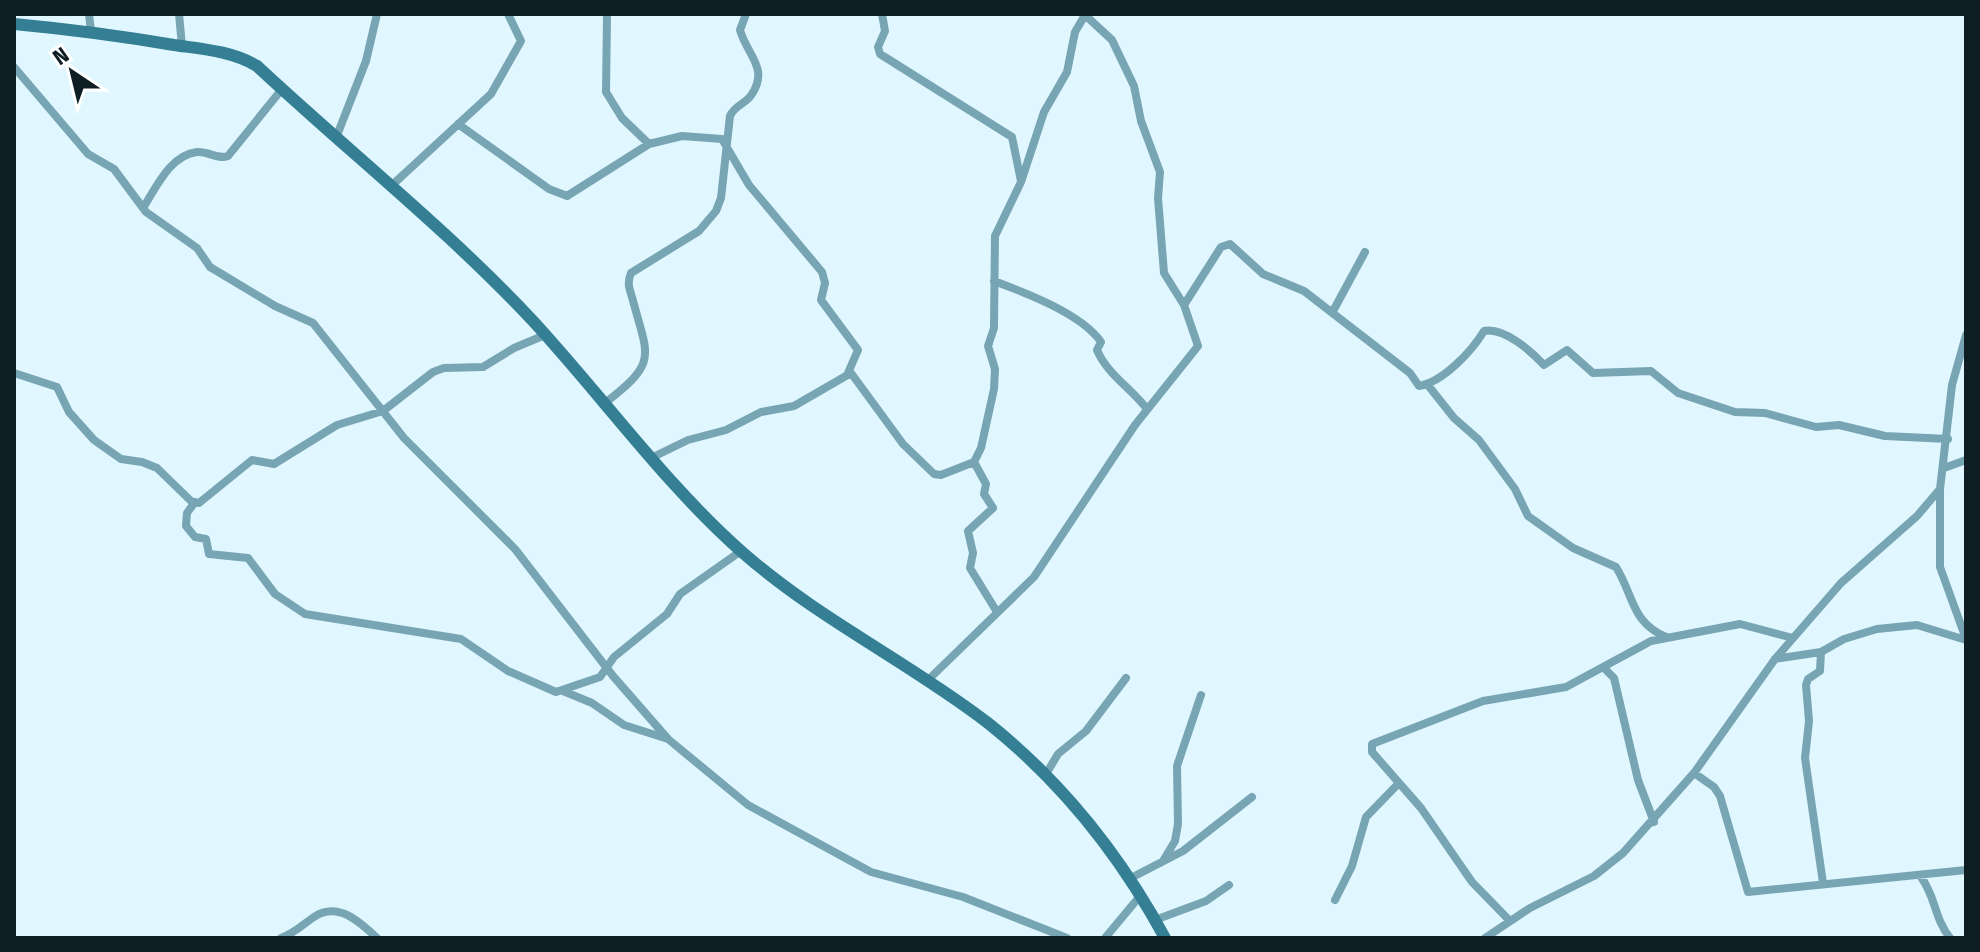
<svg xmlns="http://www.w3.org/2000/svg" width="1980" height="952" viewBox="0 0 1980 952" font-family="'Fira Sans Condensed',sans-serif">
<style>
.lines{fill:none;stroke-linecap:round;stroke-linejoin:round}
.minor{stroke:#78a5b3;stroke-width:8}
.secondary{stroke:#347f94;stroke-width:12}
</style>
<rect width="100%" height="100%" fill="#e0f7ff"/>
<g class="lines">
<!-- minor -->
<path class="minor" d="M89 14 91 31
M179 14 182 46
M607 14 606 92 622 118 649 144
M882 14 885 31 878 47 880 54 1012 137 1021 181
M14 67 88 154 114 169 146 212 197 248 210 267 275 306 313 323 404 438 515 549 613 676 668 739
M458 124 549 189 567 196 649 144 682 136 722 139 749 185 822 272 825 283 821 300 858 350 848 373
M336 138 366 61 377 14
M390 187 491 94 521 41 508 14
M143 208C156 188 170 155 197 152 209 151 217 160 228 156L282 89
M994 281C1026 293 1082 314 1101 342L1097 350C1107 374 1131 388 1147 409
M1184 305 1221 247 1230 244 1263 274 1304 291 1410 373 1419 386C1443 382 1472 351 1484 331 1504 327 1531 351 1544 365L1567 350 1593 373 1651 371 1678 393 1735 412 1765 413 1816 427 1839 425 1885 436 1948 439
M1332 313 1365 252
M14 373 57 387 69 412 94 440 121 459 142 462 157 468 192 502 199 503 252 460 274 464 337 425 383 411 433 372 444 368 483 367 514 348 545 335
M1427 384 1454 418 1479 440 1515 489 1528 516 1573 548 1616 567C1634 596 1631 622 1666 637
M605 403C659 361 648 358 632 297 629 288 627 282 631 273L699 231 716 211 721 198 730 116C735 105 746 104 752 94 769 68 747 55 740 30L746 14
M653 457 688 440 726 430 761 412 794 406 851 373 903 444 934 474 941 475 974 462
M1944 468 1966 460
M1940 489V567L1966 639
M195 502 187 513 186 526 195 537 206 539 209 554 248 558 275 594 305 614 461 639 508 671 556 692 600 677 614 657 667 614 680 594 741 551
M997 612 970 568 973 553 968 531 993 508 984 494 986 484 974 462 981 448 994 389 995 369 988 346 994 328 995 236 1021 182 1044 112 1067 72 1075 32 1085 15
M1821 652 1820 671 1808 679 1806 685 1809 721 1805 758 1823 883
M1775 659 1821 652 1844 639 1877 629 1917 625 1966 640
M1605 669 1614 678 1638 780 1654 822
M927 681 1034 577 1135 425 1198 346 1184 305 1164 273 1158 198 1160 172 1141 121 1134 86 1112 40 1084 14
M563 691 592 703 624 725 668 739 748 805 871 872 963 897 1067 938
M1694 773 1714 787 1720 796 1748 892 1966 870
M1046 774 1058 754 1086 731 1126 678
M1163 861 1175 841 1178 824 1177 766 1201 695
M1921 877C1936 897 1934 918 1950 938
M1129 879 1183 851 1252 797
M1335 900 1352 866 1366 817 1399 783
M1155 920 1206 901 1229 885
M1510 921 1472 882 1421 808 1372 752V744L1483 701 1566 687 1651 641 1740 624 1793 638
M281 938C295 933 302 925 314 917 338 901 360 922 377 938
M1105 938 1140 896
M1485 938 1530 908 1594 876 1623 853 1694 773 1775 659 1841 583 1917 516 1940 489 1952 385 1966 335"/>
<!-- secondary -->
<path class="secondary" d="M14 24C68 29 121 36 174 45 202 49 232 51 257 66 348 151 448 230 533 321 603 397 665 484 742 552 818 619 909 662 988 723 1062 782 1120 855 1165 938"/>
</g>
<!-- border -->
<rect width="1980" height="952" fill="none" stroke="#0f1e22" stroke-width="32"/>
<!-- north arrow -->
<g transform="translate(72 72) rotate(325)" stroke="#ffffff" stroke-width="6" paint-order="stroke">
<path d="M0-6L14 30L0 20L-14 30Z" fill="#0f1e22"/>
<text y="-12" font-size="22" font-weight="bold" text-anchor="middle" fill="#0f1e22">N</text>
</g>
</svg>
